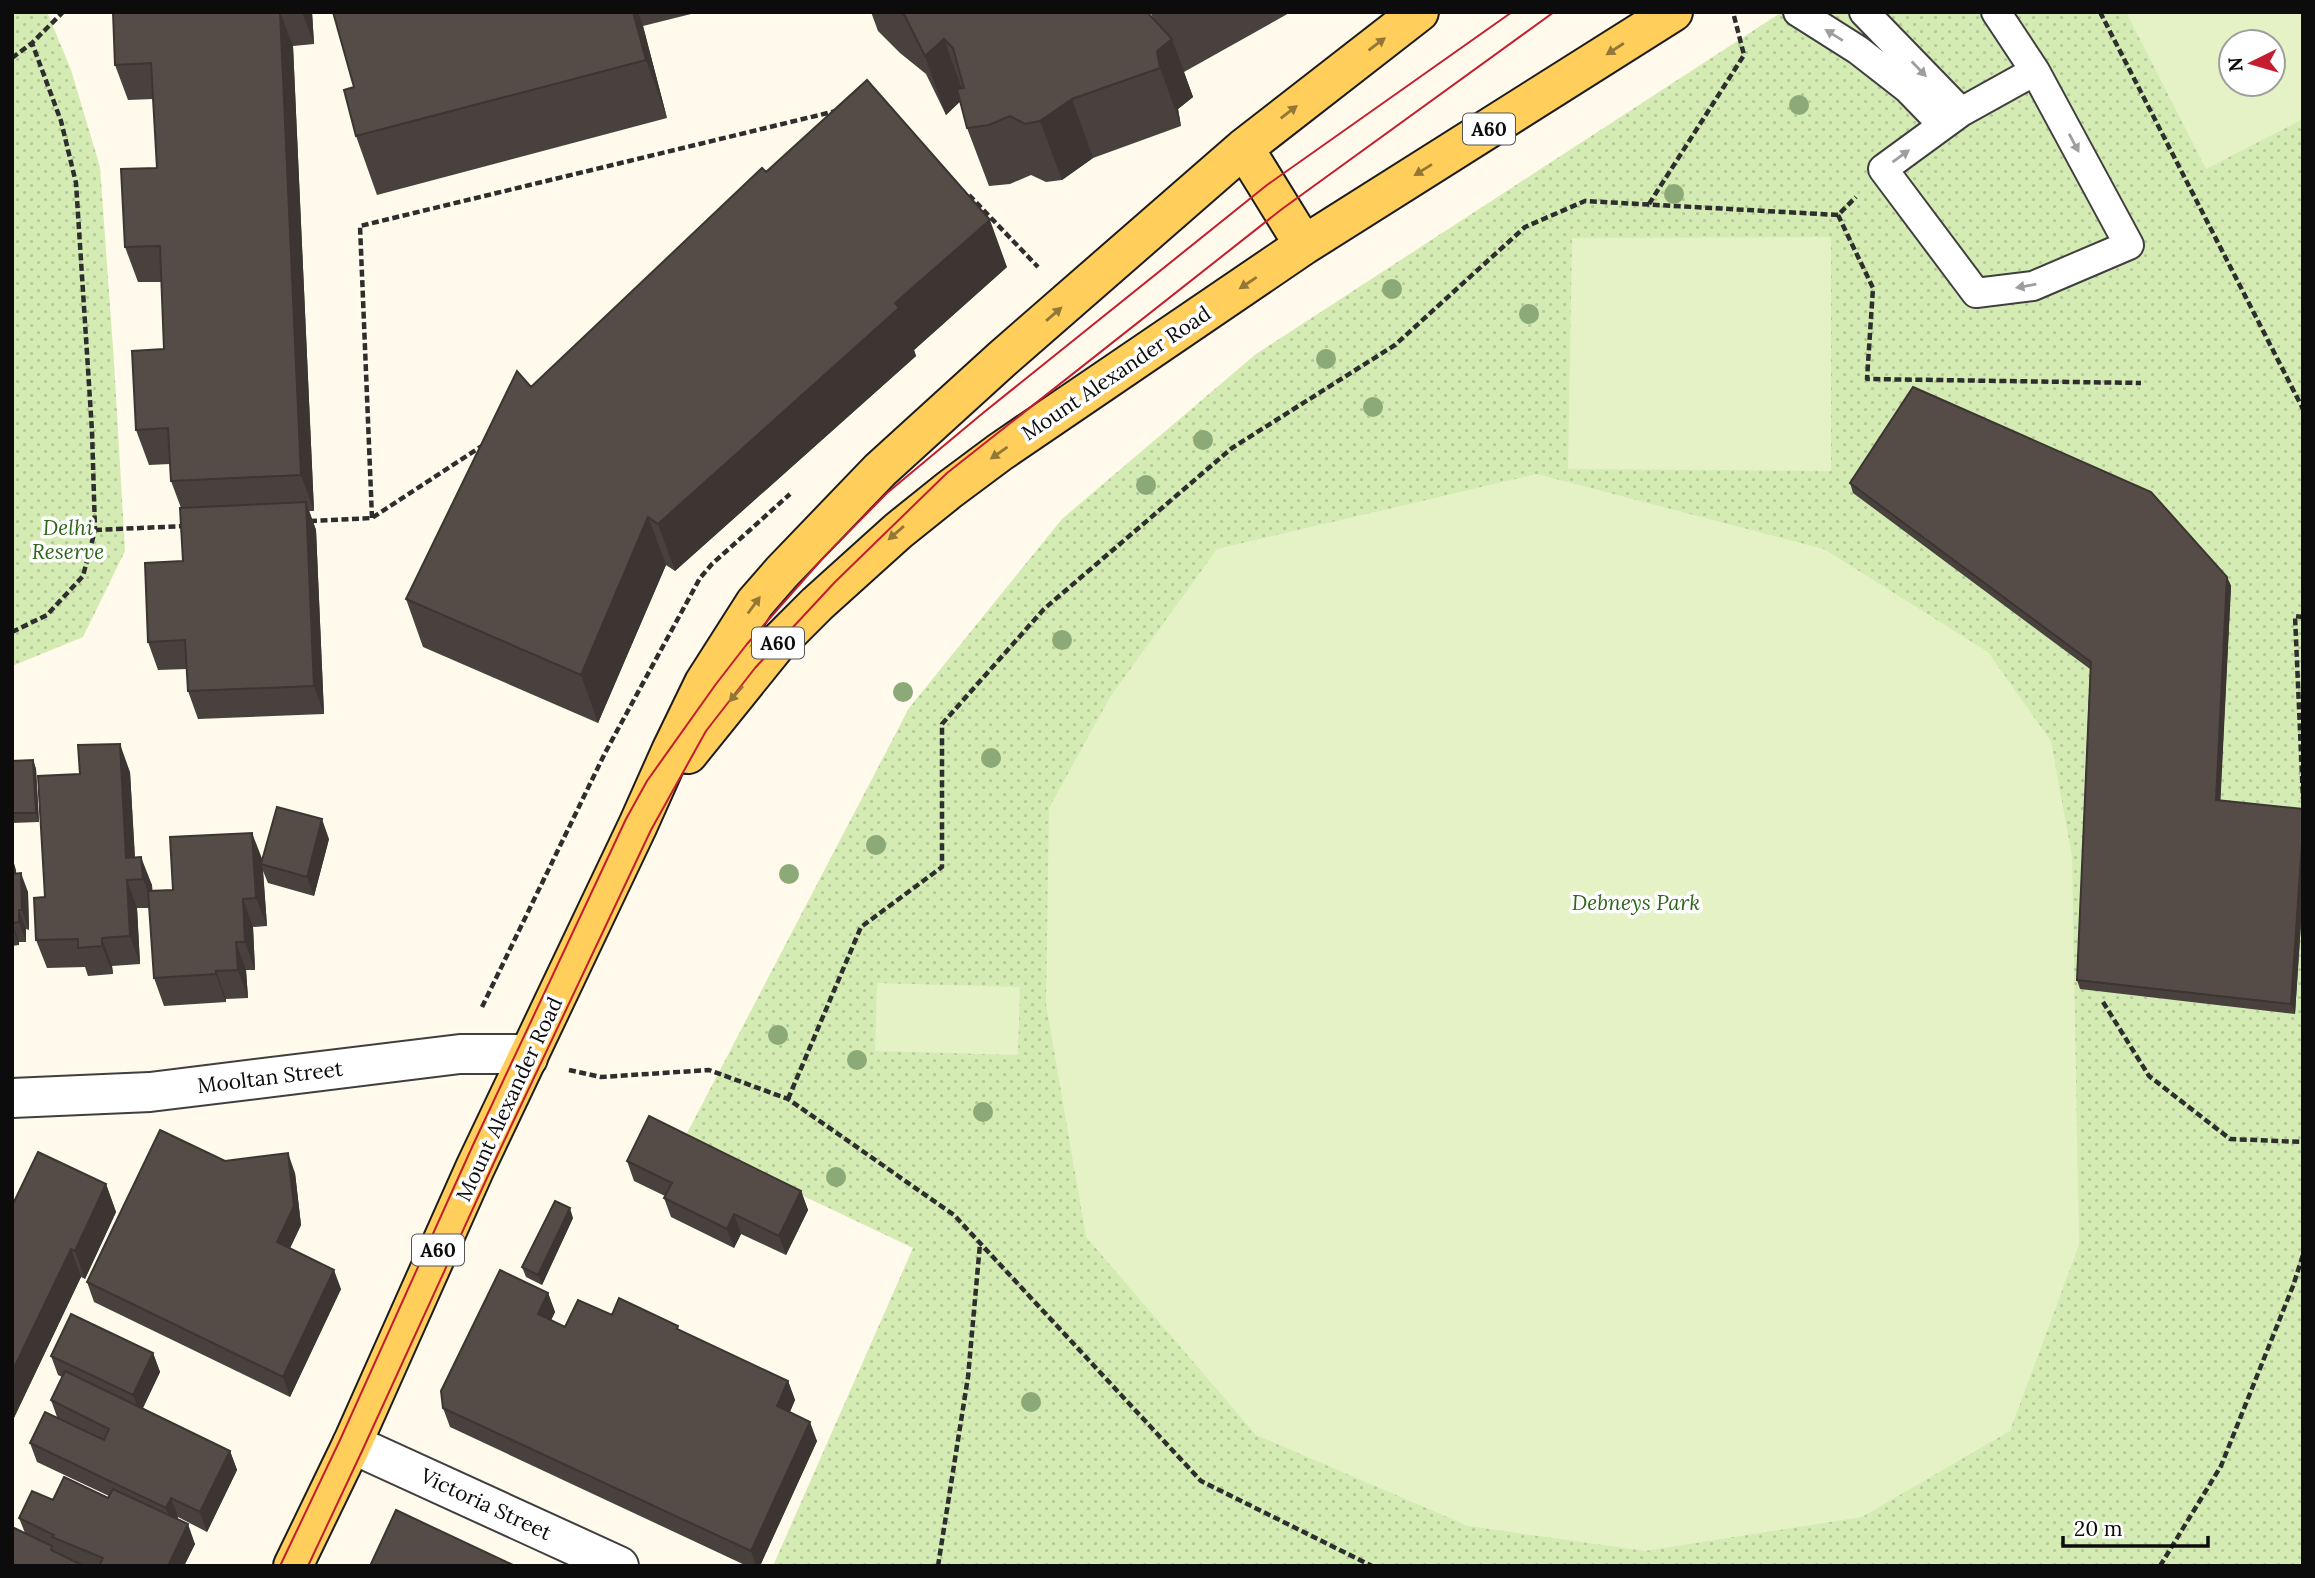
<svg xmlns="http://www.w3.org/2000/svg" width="2315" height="1578" viewBox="0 0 2315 1578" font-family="Lora,serif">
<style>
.park{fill:url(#park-dots);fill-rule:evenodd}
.pitch{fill:#e5f2c6;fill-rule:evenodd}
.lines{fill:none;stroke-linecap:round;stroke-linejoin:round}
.service-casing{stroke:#3f3f3f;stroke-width:32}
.minor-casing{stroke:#3f3f3f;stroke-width:42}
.primary-casing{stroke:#1d1d1d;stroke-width:42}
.path{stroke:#2e2e2e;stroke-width:4.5;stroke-dasharray:7 3.5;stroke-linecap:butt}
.service{stroke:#fff;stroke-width:28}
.minor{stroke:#fff;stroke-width:38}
.primary{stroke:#ffce5b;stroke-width:38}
.tram{stroke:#c31d2f;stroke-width:2}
.tree{fill:#8ca978}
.wall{fill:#49413e}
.shaded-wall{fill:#3c3532}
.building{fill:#554c48;stroke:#3c3532;stroke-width:2}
.oneway{fill:#9e9e9e}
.oneway2{fill:#927737}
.labels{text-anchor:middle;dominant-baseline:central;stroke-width:7;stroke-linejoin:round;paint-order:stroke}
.shield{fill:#fff;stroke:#555;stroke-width:2}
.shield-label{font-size:19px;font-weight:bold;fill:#0c0c0c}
.street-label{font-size:21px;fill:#0c0c0c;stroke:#fff}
.park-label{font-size:21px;font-style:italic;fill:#2e671a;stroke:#fff}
</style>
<defs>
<pattern id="park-dots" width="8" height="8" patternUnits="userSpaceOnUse" patternTransform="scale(1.75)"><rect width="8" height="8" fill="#d4ebb3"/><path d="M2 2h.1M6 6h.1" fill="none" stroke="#b5c899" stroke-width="1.8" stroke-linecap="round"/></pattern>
</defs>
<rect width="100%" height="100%" fill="#fffaeb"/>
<!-- park -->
<path class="park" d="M12 12H47L71 70 100 167 114 362 125 551 83 637 12 666Z
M1782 12H2303V1566H773L913 1248 684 1139 909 708 1062 519 1256 354ZM2231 42H2273V84H2231Z"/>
<!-- pitch -->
<path class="pitch" d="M2126 12H2303V119L2206 169ZM2231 42H2273V84H2231Z
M1831 237V471L1568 469 1572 238Z
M1537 474 1824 549 1988 652 2051 741 2072 856 2079 1245 2010 1431 1862 1517 1645 1551 1468 1526 1256 1435 1086 1237 1046 1004 1049 808 1110 697 1217 549Z
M877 983 1020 987 1018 1055 875 1051Z"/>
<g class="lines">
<!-- service casing -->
<g class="service-casing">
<path id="service" d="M1798 12 1858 50 1908 89 1943 125
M1864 12 1961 112 2035 71 2129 245 2033 286 1976 293 1883 169 1961 112
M1996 12 2035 71"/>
</g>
<!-- minor casing -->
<g class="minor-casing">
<path id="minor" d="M12 1098 150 1092 460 1054H516L528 1058
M352 1444 619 1566"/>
</g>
<!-- primary casing -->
<g class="primary-casing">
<path id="primary" d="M1244 148 1304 245
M688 754 775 646 817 604 898 531 949 490 1000 452 1304 245 1673 12
M293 1566 352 1444 475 1168 638 825 671 751 704 683 755 603 782 572 880 470 1002 359 1244 148 1419 12"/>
</g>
<!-- path -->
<path class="path" d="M2100 12 2303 409
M12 58 32 43 63 12
M969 195 1038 267
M1649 204 1744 55 1733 12
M1838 215 1873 288 1867 379 2141 383
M372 518 360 226 836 111
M310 521 372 518 485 444
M95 530 185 526
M2303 617 2295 616 2303 799
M12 632 47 615 83 576 95 530 92 431 76 183 61 121 32 43
M2103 1002 2149 1076 2230 1139 2303 1142
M482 1007 605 753 700 578 712 564 790 494
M569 1070 601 1077 709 1070 788 1099 954 1215 1201 1481 1372 1566
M788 1099 861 927 942 867V724L1044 609 1232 448 1395 345 1525 227 1585 201 1838 215 1856 197
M938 1566 968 1377 980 1244
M2160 1566 2221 1466 2293 1286 2303 1255"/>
<!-- service -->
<use href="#service" class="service"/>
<!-- minor -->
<use href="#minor" class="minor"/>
<!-- primary -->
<use href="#primary" class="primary"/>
<!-- tram -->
<path class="tram" d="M280 1566 340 1440 473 1145 626 819 647 781 716 684 747 644 823 558 887 493 983 413 1267 185 1512 12
M308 1566 363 1449 497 1156 651 830 706 731 755 668 835 582 947 473 1282 209 1554 12"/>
</g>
<!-- trees -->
<g class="tree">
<circle cx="1799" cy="105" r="10"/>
<circle cx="1674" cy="194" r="10"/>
<circle cx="1392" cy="289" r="10"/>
<circle cx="1529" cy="314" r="10"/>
<circle cx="1326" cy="359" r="10"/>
<circle cx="1373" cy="407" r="10"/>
<circle cx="1203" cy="440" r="10"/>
<circle cx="1146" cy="485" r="10"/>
<circle cx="1062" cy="640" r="10"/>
<circle cx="903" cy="692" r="10"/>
<circle cx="991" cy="758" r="10"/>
<circle cx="876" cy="845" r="10"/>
<circle cx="789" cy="874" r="10"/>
<circle cx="778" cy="1035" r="10"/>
<circle cx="857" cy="1060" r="10"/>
<circle cx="983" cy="1112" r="10"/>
<circle cx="836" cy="1177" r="10"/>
<circle cx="1031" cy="1402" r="10"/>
</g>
<!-- wall -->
<path class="wall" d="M113 12H312L314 44 293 46 314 511H309L316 530 324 714 198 719 188 691 187 669 158 670 148 642 183 561 181 508 171 481 170 464 149 465 136 430 164 349 162 282H138L125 247 157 168 153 99 128 100 115 65Z
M333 12H699L643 26 667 118 377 195 356 136 354 87Z
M871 12H1147L1154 20 1150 12H1291L1184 72 1193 97 1178 109 1181 126 1093 158 1062 180 1046 182 1031 175 1010 184 989 186 967 128 960 101 946 115 926 74 900 53 878 31Z
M766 172 1007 267 914 350 916 356 675 571 666 565 598 723 423 647 406 599 531 387Z
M1850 483 2227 577 2231 586 2220 801 2303 809V892L2295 1014 2080 989 2077 980 2090 669 1853 493Z
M33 760 36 769 39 822 12 823V761Z
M130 772 135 857 152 885V891L173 890 262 859 329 839 314 896 268 883 263 871 267 926 253 927 255 970H246L248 998 226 999V1002L164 1006 154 978 149 908H137L140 964 112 966 113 974 88 976 85 967 47 968 36 940 45 897Z
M12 848 13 860 16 873 28 892 29 930 26 929V942H19V945L12 946Z
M225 1161 295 1173 301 1225 290 1248 341 1289 290 1397 94 1302 87 1282Z
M627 1161 801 1191 808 1210 786 1255 741 1234 734 1248 671 1217 664 1198 665 1196 634 1181Z
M106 1184 116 1212 85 1279 81 1277 12 1422V1206Z
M573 1218 542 1285 526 1277 522 1267Z
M548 1293 555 1312 551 1320 565 1327 612 1315 680 1330 788 1381 795 1400 790 1412 817 1441 760 1566H747L450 1427 443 1408Z
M153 1353 160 1372 143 1408 230 1451 237 1470 207 1532 178 1517 177 1519 195 1544 184 1566H12L25 1533 19 1518 53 1500 108 1498 109 1496 37 1462 30 1443 57 1417 51 1400 62 1377 58 1375 51 1356Z"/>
<!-- shaded-wall -->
<path class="shaded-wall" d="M280 12 293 46 314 511 301 475Z
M302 12H312L314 44Z
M633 12H638L643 26 667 118 646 60Z
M944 39 965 97 946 115 925 56Z
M1172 39 1193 97 1178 109 1181 126 1160 68 1157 51Z
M1072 99 1093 158 1062 180 1040 121Z
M990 220 1007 267 914 350 916 356 675 571 658 524 895 303Z
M306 502 316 530 324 714 314 686Z
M648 517 666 565 598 723 581 675Z
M2227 577 2231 586 2220 810 2216 800Z
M120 744 130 772 136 880 126 858Z
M33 760 36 769 39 822 36 813Z
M322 819 329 839 314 896 307 877Z
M2303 828V892L2295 1014 2291 1004Z
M252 833 263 861 261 864 263 871 267 926 256 898Z
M12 848 13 860 16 870 17 893 12 879Z
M141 857 152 885 154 907 143 879Z
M21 873 28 892 29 930 22 910Z
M127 880 137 908 140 964 130 936Z
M243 899 253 927 255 970 245 942Z
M19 910 26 929V942L19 922Z
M12 923 19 942V945L12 926Z
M102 938 112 966 113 974 102 946Z
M236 942 246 970 248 998 238 970Z
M216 971 226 999V1002L216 974Z
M288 1153 295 1173 301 1225 284 1261 277 1242Z
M106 1184 116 1212 85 1279 75 1251Z
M801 1191 808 1210 786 1255 779 1236Z
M570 1208 573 1218 542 1285 538 1275Z
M734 1214 741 1234 734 1248 727 1229Z
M71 1249 81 1277 12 1422V1372Z
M334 1270 341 1289 290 1397 283 1377Z
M548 1293 555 1312 545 1333 538 1314Z
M153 1353 160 1372 140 1414 133 1395Z
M788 1381 795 1400 784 1425 777 1406Z
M810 1422 817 1441 760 1566H756L751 1551Z
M230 1451 237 1470 207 1532 200 1512Z
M171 1498 178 1517 173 1527 166 1508Z
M188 1524 195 1544 184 1566H168Z"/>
<!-- building -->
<path class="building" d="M113 12H280L301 475 171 481 168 428 136 430 132 351 164 349 160 246 125 247 121 169 157 168 151 63 115 65Z
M333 12H633L646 60 356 136 344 90 354 87Z
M901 12H1147L1172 39 1157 51 1160 68 1072 99 1040 121 1025 124 1010 116 989 125 967 128 957 89 964 88 953 48 944 39 925 56 905 16Z
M867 80 990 220 895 303 899 308 658 524 648 517 581 675 406 599 517 371 531 387 762 168 766 172Z
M1913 387 2151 492 2227 577 2216 800 2303 809V828L2291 1004 2077 980 2091 662 1850 483Z
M306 502 314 686 188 691 185 640 148 642 145 563 183 561 180 508Z
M120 744 126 858 141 857 143 879 127 880 130 936 102 938V946L78 948V939L36 940 34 898 45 897 38 776 80 774 78 745Z
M33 760 36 813H12V761Z
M277 807 322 819 307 877 261 864Z
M252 833 256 898 243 899 245 942H236L238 970 216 971V974L154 978 148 891 173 890 170 837Z
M21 873 22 910H19V922L12 923V874Z
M649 1116 801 1191 779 1236 734 1214 727 1229 664 1198 672 1183 627 1161Z
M160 1130 225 1161 288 1153 294 1206 277 1242 334 1270 283 1377 87 1282Z
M38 1152 106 1184 75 1251 71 1249 12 1372V1206Z
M555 1201 570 1208 538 1275 522 1267Z
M500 1270 548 1293 538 1314 565 1327 578 1300 612 1315 619 1298 678 1326 677 1329 788 1381 777 1406 810 1422 751 1551 443 1408 441 1391Z
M71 1314 153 1353 133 1395 51 1356Z
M65 1371 230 1451 200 1512 171 1498 166 1508 30 1443 45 1412 104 1440 109 1429 51 1400Z
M64 1477 108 1498 113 1489 188 1524 168 1566H99L103 1558 52 1537 54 1535 19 1518 32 1491 53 1500Z
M396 1510 515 1566H370Z
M12 1527 52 1546 51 1550 84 1566H12Z"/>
<!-- one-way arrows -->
<defs><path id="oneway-solid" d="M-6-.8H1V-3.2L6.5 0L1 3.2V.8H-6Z" transform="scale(1.75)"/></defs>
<g class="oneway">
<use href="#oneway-solid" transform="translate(1834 35) rotate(-148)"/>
<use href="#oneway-solid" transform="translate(1919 69) rotate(46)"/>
<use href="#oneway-solid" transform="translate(2074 143) rotate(62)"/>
<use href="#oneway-solid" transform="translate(1901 156) rotate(-36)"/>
<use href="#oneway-solid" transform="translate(2026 286) rotate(170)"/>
</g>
<g class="oneway2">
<use href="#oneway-solid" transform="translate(1377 44) rotate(-37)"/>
<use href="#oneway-solid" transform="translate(1615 49) rotate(147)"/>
<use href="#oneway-solid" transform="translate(1289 112) rotate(-38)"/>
<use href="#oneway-solid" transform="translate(1423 170) rotate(148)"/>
<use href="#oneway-solid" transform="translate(1248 283) rotate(146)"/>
<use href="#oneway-solid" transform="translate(1054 314) rotate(-41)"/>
<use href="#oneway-solid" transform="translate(999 453) rotate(145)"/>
<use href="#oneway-solid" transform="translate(896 533) rotate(139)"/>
<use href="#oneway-solid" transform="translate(754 605) rotate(-54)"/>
<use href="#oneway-solid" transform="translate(736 694) rotate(131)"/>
</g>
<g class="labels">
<!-- shield labels -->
<g class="shield">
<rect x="1463" y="113.5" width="52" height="31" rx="5"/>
<rect x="752" y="627.5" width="52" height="31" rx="5"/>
<rect x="412" y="1234.5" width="52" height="31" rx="5"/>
</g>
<g class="shield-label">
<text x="1489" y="129">A60</text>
<text x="778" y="643">A60</text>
<text x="438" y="1250">A60</text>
</g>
<!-- street labels -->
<g class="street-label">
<text transform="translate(1116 373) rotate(-34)">Mount Alexander Road</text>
<text transform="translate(270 1077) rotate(-7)">Mooltan Street</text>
<text transform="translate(509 1099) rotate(-65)">Mount Alexander Road</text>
<text transform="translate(486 1504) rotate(25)">Victoria Street</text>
</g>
<!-- park labels -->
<g class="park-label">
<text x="68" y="527">Delhi<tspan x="68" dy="24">Reserve</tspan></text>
<text x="1636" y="902">Debneys Park</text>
</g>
</g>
<!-- border -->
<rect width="2315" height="1578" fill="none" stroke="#0c0c0c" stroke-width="28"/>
<!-- north arrow -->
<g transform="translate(2252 63) rotate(265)"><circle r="33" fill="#ffffff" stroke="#9e9e9e" stroke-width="2"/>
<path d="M0-5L12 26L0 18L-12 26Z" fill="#c31d2f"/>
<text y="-10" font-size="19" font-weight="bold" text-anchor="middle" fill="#0c0c0c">N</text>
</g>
<!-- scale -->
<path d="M2063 1536v10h145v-10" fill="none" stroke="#0c0c0c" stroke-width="3.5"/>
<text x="2074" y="1536" font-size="21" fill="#0c0c0c" stroke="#ffffff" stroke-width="5" paint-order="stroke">20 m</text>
</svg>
